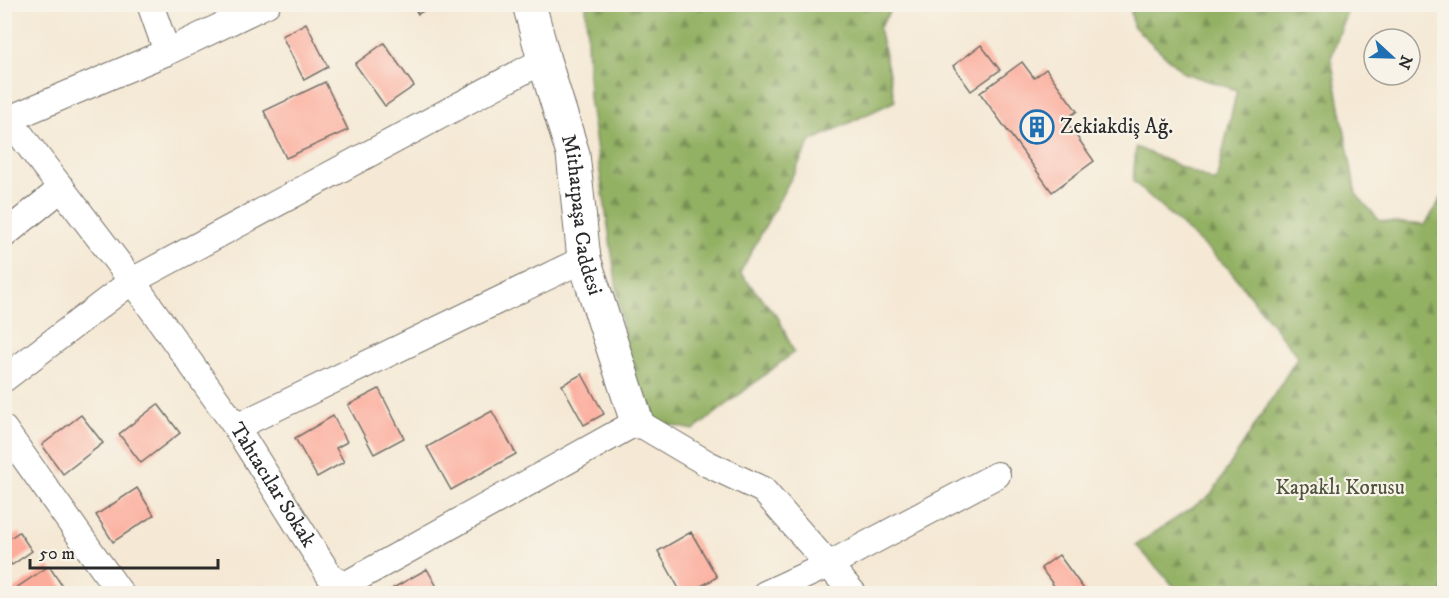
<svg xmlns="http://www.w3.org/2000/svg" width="1449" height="598" viewBox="0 0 1449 598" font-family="'IM FELL DW Pica',serif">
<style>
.forest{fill:url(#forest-firs);stroke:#5f6e48;stroke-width:1.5}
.building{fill:#fcac9b}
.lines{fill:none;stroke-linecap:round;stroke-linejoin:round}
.street-casing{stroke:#726e66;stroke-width:28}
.secondary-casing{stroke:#726e66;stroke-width:35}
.street{stroke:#fff;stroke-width:26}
.secondary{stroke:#fff;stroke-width:33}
.labels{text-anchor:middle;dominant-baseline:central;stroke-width:4.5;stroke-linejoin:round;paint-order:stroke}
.poi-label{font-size:21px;fill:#2b2b2b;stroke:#f7f3e8;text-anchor:start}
.street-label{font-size:21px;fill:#2b2b2b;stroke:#f7f3e8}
.park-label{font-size:21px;fill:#4f543d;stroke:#f7f3e8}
</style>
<defs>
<pattern id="forest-firs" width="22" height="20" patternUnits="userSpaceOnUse" patternTransform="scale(1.5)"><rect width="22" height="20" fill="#93b164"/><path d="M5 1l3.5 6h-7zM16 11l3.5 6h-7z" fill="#789053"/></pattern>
</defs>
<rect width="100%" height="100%" fill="#f7f3e8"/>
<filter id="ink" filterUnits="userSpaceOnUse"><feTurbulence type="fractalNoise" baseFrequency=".0167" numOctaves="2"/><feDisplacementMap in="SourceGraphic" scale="12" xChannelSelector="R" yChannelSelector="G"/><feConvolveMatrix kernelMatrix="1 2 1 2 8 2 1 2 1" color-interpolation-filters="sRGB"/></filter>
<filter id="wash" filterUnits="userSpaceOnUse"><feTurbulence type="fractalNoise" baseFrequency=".008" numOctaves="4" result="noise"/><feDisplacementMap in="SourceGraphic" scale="24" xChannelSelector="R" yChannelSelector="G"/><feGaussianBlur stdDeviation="1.35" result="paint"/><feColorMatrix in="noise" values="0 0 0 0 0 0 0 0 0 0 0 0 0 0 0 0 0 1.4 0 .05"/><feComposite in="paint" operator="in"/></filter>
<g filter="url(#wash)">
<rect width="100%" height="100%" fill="#f5e9d5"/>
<!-- forest -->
<path class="forest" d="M586 5H894L879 28 895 101 811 141 740 273 779 319 794 352 694 430 636 418 589 97Z
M1130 5H1349L1331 58 1356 194 1380 221 1425 225 1444 194V593H1180L1136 545 1211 495 1298 357 1229 269 1133 181 1136 147 1216 182 1237 90 1184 73 1133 26Z"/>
<g id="blocks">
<!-- building -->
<path class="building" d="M412 4H436L418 14Z
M306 23 328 67 304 80 282 36Z
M384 43 414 86 385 106 355 64Z
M981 45 1000 70 971 91 953 66Z
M1022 62 1034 78 1046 69 1077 111 1065 120 1094 161 1052 192 980 93Z
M325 82 348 130 286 158 264 111Z
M582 374 604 414 584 425 562 385Z
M379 389 404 438 374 454 348 405Z
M158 404 180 433 141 463 119 434Z
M492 411 516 454 451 490 427 447Z
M81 415 103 443 63 474 42 445Z
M333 416 347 442 336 448 344 462 317 477 295 438Z
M137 488 154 515 113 542 96 515Z
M19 532 32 551 12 565 4 555V542Z
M691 532 717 577 688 594H682L658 551Z
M1059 555 1086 592 1084 594H1060L1041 568Z
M49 566 67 593 7 594Z
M427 569 441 594H396L393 588Z"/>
</g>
</g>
<g filter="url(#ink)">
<use href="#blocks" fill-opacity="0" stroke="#726e66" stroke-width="1.5"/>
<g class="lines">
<!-- street casing -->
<g class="street-casing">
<g id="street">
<path d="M150 4 167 52"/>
<path id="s1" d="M4 113 132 281 236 427 331 578 345 585 637 422 708 464 763 490 854 594"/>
<path d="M9 119 167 52 267 4"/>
<path d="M4 235 62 188"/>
<path d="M4 379 132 281 544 60"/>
<path d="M236 427 584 259"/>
<path d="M4 429 121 594"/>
<path d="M765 594 828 565 997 475"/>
</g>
</g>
<!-- secondary casing -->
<g class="secondary-casing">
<g id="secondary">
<path id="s2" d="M529 4 544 60 573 154 584 259 637 422"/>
</g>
</g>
<!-- street -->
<use href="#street" class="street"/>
<!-- secondary -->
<use href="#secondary" class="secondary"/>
</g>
</g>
<!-- icons -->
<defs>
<g id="building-ring" transform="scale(1.725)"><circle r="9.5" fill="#f7f3e8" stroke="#1f6fb2" stroke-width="1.5"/><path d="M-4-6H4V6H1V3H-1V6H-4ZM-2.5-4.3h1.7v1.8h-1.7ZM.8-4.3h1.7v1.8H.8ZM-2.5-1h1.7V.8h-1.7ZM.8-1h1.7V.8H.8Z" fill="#1f6fb2"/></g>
</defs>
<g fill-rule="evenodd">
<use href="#building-ring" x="1037" y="127"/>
</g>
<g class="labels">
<!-- poi labels -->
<g class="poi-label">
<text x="1060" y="127">Zekiakdiş Ağ.</text>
</g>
<!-- street labels -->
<g class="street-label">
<text stroke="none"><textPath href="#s2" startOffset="218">Mithatpaşa Caddesi</textPath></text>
<text stroke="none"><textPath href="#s1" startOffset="459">Tahtacılar Sokak</textPath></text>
</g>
<!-- park labels -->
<g class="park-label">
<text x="1340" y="488">Kapaklı Korusu</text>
</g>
</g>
<!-- margin -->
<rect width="1449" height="598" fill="none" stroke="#f7f3e8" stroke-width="24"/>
<!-- north arrow -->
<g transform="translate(1392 57) rotate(112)"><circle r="28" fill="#f7f3e8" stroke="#a5a39c" stroke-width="1.5"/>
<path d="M0-4.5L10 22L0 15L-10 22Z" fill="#1f6fb2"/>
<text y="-9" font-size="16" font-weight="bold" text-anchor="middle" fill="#2b2b2b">N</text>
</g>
<!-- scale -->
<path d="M30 559v9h188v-9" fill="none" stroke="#2b2b2b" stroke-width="3"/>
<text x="39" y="559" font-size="18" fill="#2b2b2b" stroke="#f7f3e8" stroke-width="4.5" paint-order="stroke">50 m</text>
</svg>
